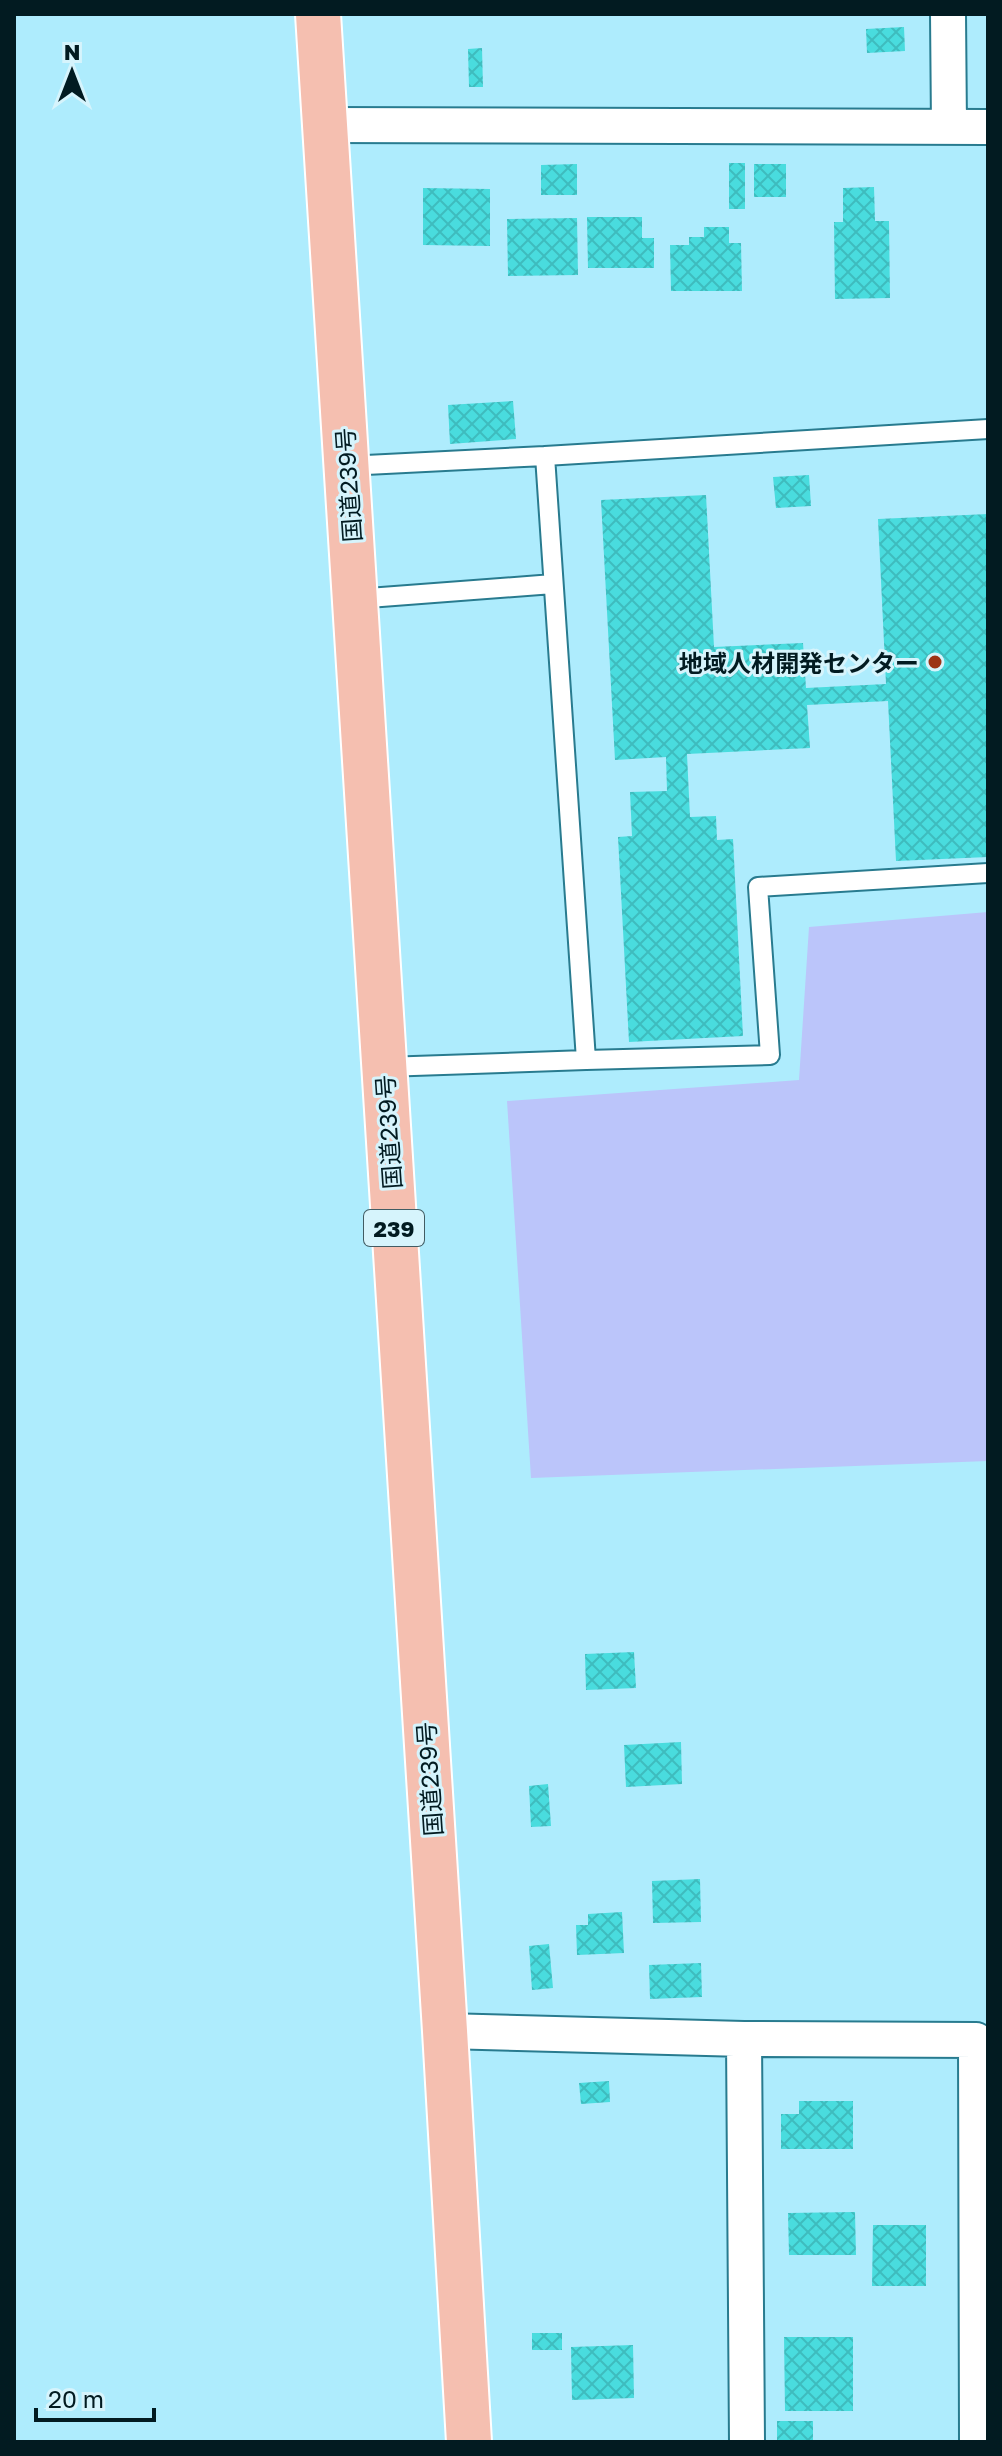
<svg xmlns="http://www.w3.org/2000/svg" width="1002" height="2456" viewBox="0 0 1002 2456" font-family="'Golos Text','Noto Sans JP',sans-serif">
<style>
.green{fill:#bbc5fa}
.building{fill:url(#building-cross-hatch)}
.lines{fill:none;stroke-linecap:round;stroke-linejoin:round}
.lane-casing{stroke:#287b8f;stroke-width:22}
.street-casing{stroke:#287b8f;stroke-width:38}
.highway-casing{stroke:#fff;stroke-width:48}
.lane{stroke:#fff;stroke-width:18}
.street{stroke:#fff;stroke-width:34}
.highway{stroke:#f5bfb0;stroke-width:44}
.poi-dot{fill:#9c3415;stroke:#d6f4fc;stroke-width:3}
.labels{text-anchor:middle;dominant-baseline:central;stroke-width:6;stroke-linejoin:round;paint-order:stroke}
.shield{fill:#d6f4fc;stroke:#425c63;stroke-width:2}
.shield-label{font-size:22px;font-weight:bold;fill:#021b21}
.street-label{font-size:24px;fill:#021b21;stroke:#d6f4fc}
.poi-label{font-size:24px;font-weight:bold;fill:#021b21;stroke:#d6f4fc;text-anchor:end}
</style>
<defs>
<pattern id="building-cross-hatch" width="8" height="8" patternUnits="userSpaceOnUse" patternTransform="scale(2)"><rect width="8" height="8" fill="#49dcde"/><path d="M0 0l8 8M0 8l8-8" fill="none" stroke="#3ebcbe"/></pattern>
</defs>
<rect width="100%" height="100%" fill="#aeecfd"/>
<!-- green -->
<path class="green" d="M988 912V1461L531 1478 507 1101 799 1080 809 927Z"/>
<!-- building -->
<path class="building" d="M904 27 905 51 867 53 866 29Z
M482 48 483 87H469L468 49Z
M729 163H745V209H729Z
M577 164V195H541V165Z
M754 164H786V197H754Z
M874 187 875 221H889L890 298 835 299 834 222H843V188Z
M423 188 490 189V246L423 245Z
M587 217H642V238H654V268H588Z
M577 218 578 275 508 276 507 219Z
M704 227H729V243H741L742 291H671L670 245H689V237H704Z
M513 401 516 439 450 444 448 405Z
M809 475 811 506 776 508 773 477Z
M706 495 714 647 803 643 806 688 886 684 878 519 988 514V857L896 861 888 701 807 705 810 748 687 754 690 817 716 816 717 840 733 839 743 1036 629 1042 618 837 632 836 630 792 667 791 666 757 615 760 601 500Z
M634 1652 636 1688 586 1690 585 1654Z
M681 1742 682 1784 626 1787 624 1745Z
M548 1784 551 1826 531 1827 529 1786Z
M700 1879 701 1922 653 1923 652 1881Z
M622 1912 624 1953 577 1955 576 1925H588V1914Z
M549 1944 553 1988 532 1990 529 1946Z
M701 1963 702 1997 650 1999 649 1965Z
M609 2081 610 2102 581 2104 579 2083Z
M799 2101H853V2149H781V2114H799Z
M855 2212 856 2255H789L788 2213Z
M873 2225H926V2286H872Z
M532 2333H562V2350H532Z
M784 2337H853V2411H785Z
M633 2345 634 2398 572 2400 571 2347Z
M777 2421H813V2442H777Z"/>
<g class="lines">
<!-- lane casing -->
<g class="lane-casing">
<path id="lane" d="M545 456 988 429
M346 466 545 456 586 1060 384 1067
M355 599 553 584
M586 1060 770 1055 758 887 988 873"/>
</g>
<!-- street casing -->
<g class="street-casing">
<path id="street" d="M948 14 949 127
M325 125 988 127
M445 2031 744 2039 976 2040 977 2442
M744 2039 747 2442"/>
</g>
<!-- highway casing -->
<g class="highway-casing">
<path id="highway" d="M318 14 445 2031 469 2442"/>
</g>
<!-- lane -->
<use href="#lane" class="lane"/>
<!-- street -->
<use href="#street" class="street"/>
<!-- highway -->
<use href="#highway" class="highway"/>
</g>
<!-- markers -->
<circle class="poi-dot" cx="935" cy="662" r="8"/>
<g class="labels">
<!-- shield labels -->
<rect class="shield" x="364" y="1210" width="60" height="36" rx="6"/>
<g class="shield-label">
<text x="394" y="1228">239</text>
</g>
<!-- street labels -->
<g class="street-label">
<text transform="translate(348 485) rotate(-94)">国道239号</text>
<text transform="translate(388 1132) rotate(-94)">国道239号</text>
<text transform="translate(429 1779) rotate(-94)">国道239号</text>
</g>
<!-- poi labels -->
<g class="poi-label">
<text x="919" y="662">地域人材開発センター</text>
</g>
</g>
<!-- border -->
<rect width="1002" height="2456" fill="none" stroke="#021b21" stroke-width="32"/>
<!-- north arrow -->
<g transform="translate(72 72)" stroke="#d6f4fc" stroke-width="6" paint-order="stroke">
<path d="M0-6L14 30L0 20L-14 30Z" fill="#021b21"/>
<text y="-12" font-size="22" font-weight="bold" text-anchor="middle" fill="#021b21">N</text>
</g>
<!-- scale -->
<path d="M36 2408v12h118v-12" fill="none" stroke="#021b21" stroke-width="4"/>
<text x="48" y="2408" font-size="24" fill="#021b21" stroke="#d6f4fc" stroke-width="6" paint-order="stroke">20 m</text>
</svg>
